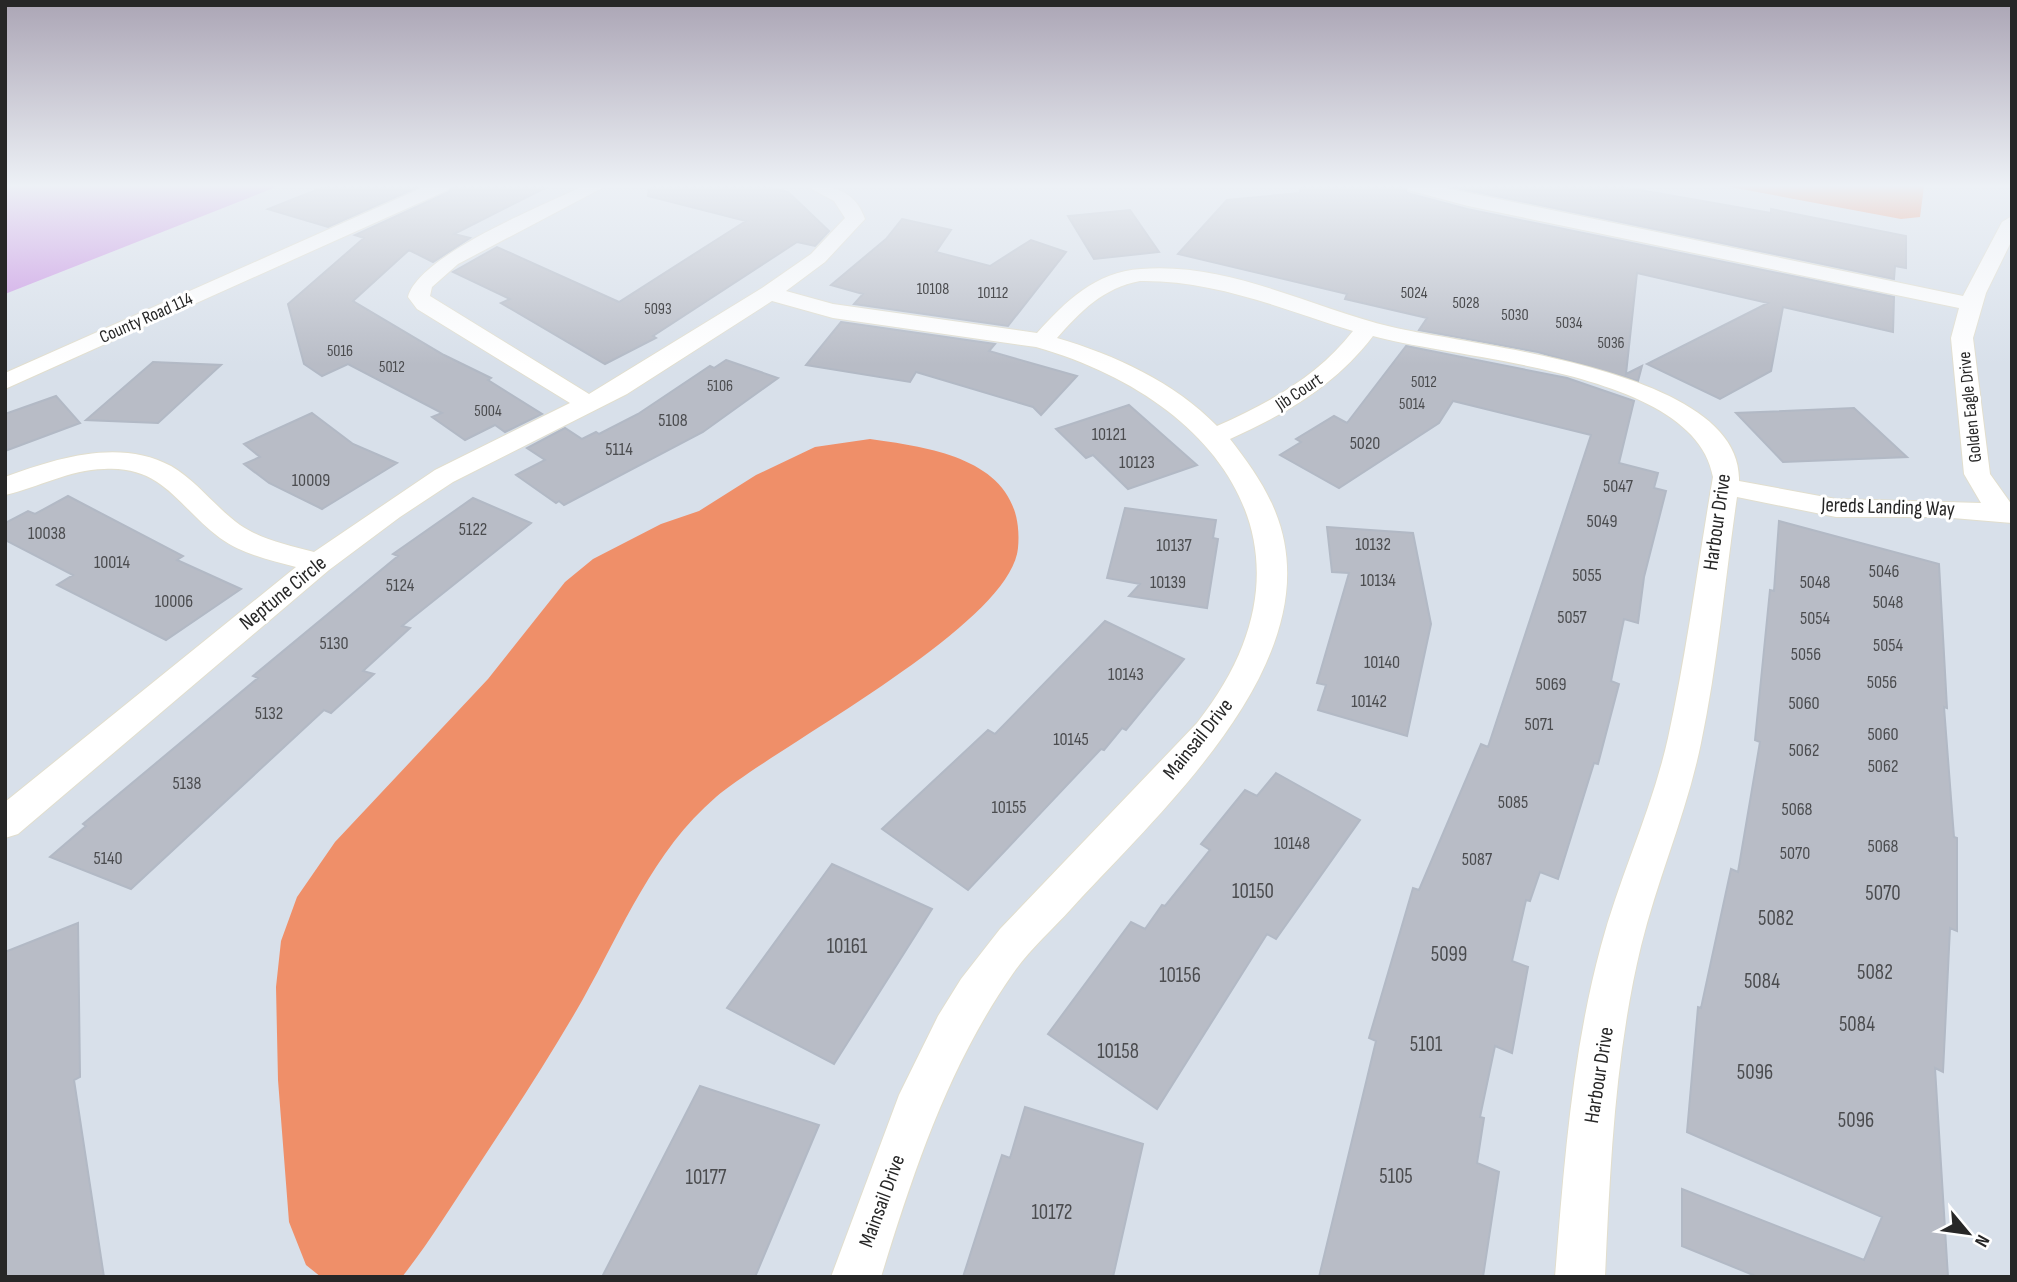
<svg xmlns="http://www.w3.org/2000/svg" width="2017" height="1282" viewBox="0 0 2017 1282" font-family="'Sofia Sans Condensed',sans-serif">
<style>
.green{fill:#c993e3}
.water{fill:#ef8f69}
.building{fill:#b8bcc6;stroke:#b2b9c5;stroke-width:2}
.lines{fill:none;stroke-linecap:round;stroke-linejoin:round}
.street-casing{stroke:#e1dece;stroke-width:2}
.street{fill:#fff;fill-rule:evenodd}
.labels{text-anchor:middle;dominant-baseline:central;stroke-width:6;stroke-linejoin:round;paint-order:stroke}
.far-number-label{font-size:16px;fill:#4b4c4f}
.far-street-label{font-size:18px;fill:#272727;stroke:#fff}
.number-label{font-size:18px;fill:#4b4c4f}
.street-label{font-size:21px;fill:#272727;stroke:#fff}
.near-number-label{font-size:21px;fill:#4b4c4f}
</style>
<rect width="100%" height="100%" fill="#d8e0ea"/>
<!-- green -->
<path class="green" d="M5 186H279L5 294Z"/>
<!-- water -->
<path class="water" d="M1725 186H1924L1920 217 1901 219Z
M870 439C934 448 1026 460 1018 548 1011 625 778 745 716 797 653 851 623 928 583 999 550 1057 513 1113 476 1169 452 1205 429 1243 402 1277H321L306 1265 289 1222 278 1080 276 987 281 941 297 897 335 842 488 679 565 582 593 559 661 524 699 511 756 475 815 447Z"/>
<!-- building -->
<path class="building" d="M326 186H420L328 227 268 209Z
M453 186H549L454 234 470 238 433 262 409 250 353 301 444 355 491 378 488 380 542 414 505 432 495 425 465 440 432 417 442 413 348 364 322 376 304 364 288 304 364 238 355 235 449 192Z
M649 186H762L788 192 829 231 815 246 797 242 653 336 656 338 605 364 501 303 510 299 453 272 497 247 619 302 746 221 648 196Z
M1301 186H1404L1407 193 1467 209 1894 297 1893 332 1783 307 1771 371 1720 399 1647 364 1768 303 1637 273 1626 374 1642 366 1638 381 1538 352 1419 330 1427 318 1345 299 1347 294 1178 254 1227 200 1300 193Z
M1448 186H1617L1771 213V209L1906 236V268L1895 266 1894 279Z
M1130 210 1159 252 1094 259 1068 216Z
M902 219 951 230 936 252 990 266 1031 240 1066 252 1008 326 854 304 863 294 831 285 886 239Z
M841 322 995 344 989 351 1077 376 1041 415 1033 407 916 372 910 382 806 365Z
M1406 346 1567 378 1634 401 1619 463 1658 473 1654 488 1666 491 1644 577 1638 623 1624 619 1611 681 1619 684 1598 764 1594 763 1558 879 1540 872 1530 901 1526 900 1512 961 1528 967 1512 1053 1495 1046 1480 1117 1484 1118 1477 1163 1499 1172 1483 1277H1319L1376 1041 1369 1038 1413 888 1419 890 1481 744 1488 747 1591 435 1453 401 1439 423 1339 488 1280 455 1301 442 1296 439 1334 416 1347 423Z
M726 360 778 378 703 432 564 505 559 501 556 503 516 475 545 460 527 448 565 428 582 439 596 432 599 434 638 414 710 366 714 368Z
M153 362 221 365 158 423 86 420Z
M56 396 80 423 5 451V414Z
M1129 405 1197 465 1128 489 1093 455 1086 458 1056 429Z
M1854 408 1907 457 1783 462 1736 413Z
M312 413 353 444 397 463 322 509 269 483 244 464 260 457 244 444Z
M68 496 183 556 177 560 241 589 166 640 57 585 73 575 5 540V523L28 511 35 514Z
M473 498 531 523 402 626 410 628 363 671 374 674 331 713 324 710 131 889 50 857 86 826 83 824 258 678 253 676 398 556 393 554Z
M1125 508 1216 520 1213 538 1218 539 1207 608 1129 596 1140 584 1107 578Z
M1779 521 1939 564 1947 708 1944 707 1954 837 1957 838V931L1950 928 1943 1072 1935 1068 1948 1277H1758L1682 1246V1189L1864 1260 1882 1217 1687 1132 1698 1007 1701 1008 1731 869 1738 872 1760 742 1755 740 1770 590 1774 591Z
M1327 527 1413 533 1431 624 1407 736 1318 710 1326 685 1317 683 1349 573 1332 572Z
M1105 621 1184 659 1126 730 1122 728 1104 750 1101 749 968 890 882 829 988 730 995 734Z
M1276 773 1360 820 1276 939 1267 934 1157 1109 1048 1034 1131 922 1145 929 1162 905 1165 906 1210 850 1201 844 1245 790 1257 796Z
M832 864 932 909 834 1064 727 1008Z
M78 923 80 1077 74 1080 104 1277H5V952Z
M700 1086 819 1125 755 1277H602Z
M1025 1107 1143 1144 1113 1277H963L1002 1155 1010 1158Z"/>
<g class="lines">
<!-- street casing -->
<g class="street-casing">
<path id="street" d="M426 186H450L448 190 5 389V373Z
M583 186H606L458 264 432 287 430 296 589 394 762 288 811 254 845 218 834 201 806 186C833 185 855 190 865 219L825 262 786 291 833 304 1037 333C1066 301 1095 272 1141 269 1228 262 1310 307 1392 327 1470 346 1743 369 1739 481L1836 499 1981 503 1964 474 1951 338 1959 308 1468 206 1408 190 1406 186H1436L1963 296 2002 222 2012 216V240L1986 293 1973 338 1990 474 2012 505V523L1941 517H1836L1737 497C1725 579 1718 662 1701 743 1687 812 1658 877 1641 946 1615 1054 1610 1166 1605 1277H1555C1564 1166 1572 1053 1601 946 1620 875 1652 810 1668 738 1687 652 1698 563 1713 477 1695 370 1458 360 1373 336 1335 386 1285 414 1230 439 1247 461 1264 484 1275 511 1335 658 1159 812 1071 909 1052 930 1030 949 1014 972 949 1064 914 1170 881 1277H831L899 1095 938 1016 961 979 1000 929 1197 723C1333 551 1219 399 1036 347L833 318 772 301 627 394 453 482 400 517 329 570 18 834 5 838V802L296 567C270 560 242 554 220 538 179 508 163 465 104 469 69 470 39 487 5 495V477C56 458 120 438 171 466 197 481 215 507 240 525 262 540 288 545 314 552L435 470 570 403 417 309 408 297C419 255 542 206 583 186ZM1140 281C1215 280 1282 309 1353 331 1318 376 1269 403 1217 426 1174 382 1115 355 1057 338 1081 311 1103 288 1140 281Z"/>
</g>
<!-- street -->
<use href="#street" class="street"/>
</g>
<!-- sky -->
<linearGradient id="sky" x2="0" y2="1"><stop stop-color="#aba5b5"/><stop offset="0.51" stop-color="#edf1f6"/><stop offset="1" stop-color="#edf1f6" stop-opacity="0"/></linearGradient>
<rect width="2017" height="365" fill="url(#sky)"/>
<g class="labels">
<!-- far-number labels -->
<g class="far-number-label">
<text x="933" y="289">10108</text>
<text x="993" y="293">10112</text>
<text x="1414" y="293">5024</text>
<text x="1466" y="303">5028</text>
<text x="658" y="309">5093</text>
<text x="1515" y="315">5030</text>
<text x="1569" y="323">5034</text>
<text x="1611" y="343">5036</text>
<text x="340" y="351">5016</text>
<text x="392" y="367">5012</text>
<text x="1424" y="382">5012</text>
<text x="720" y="386">5106</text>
<text x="1412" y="404">5014</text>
<text x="488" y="411">5004</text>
</g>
<!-- far-street labels -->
<g class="far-street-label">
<text transform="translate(146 318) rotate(-24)">County Road 114</text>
<text transform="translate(1299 392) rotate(-34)">Jib Court</text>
<text transform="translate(1970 407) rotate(-96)">Golden Eagle Drive</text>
</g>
<!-- number labels -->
<g class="number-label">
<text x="673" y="420">5108</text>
<text x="1109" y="434">10121</text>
<text x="1365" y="443">5020</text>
<text x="619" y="449">5114</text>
<text x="1137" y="462">10123</text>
<text x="311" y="480">10009</text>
<text x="1618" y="486">5047</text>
<text x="1602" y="521">5049</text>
<text x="473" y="529">5122</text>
<text x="47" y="533">10038</text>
<text x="1373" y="544">10132</text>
<text x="1174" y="545">10137</text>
<text x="112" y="562">10014</text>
<text x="1884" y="571">5046</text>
<text x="1587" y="575">5055</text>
<text x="1378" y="580">10134</text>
<text x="1168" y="582">10139</text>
<text x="1815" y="582">5048</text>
<text x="400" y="585">5124</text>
<text x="174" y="601">10006</text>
<text x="1888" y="602">5048</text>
<text x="1572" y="617">5057</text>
<text x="1815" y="618">5054</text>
<text x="334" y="643">5130</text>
<text x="1888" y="645">5054</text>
<text x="1806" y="654">5056</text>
<text x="1382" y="662">10140</text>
<text x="1126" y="674">10143</text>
<text x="1882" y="682">5056</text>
<text x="1551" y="684">5069</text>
<text x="1369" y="701">10142</text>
<text x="1804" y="703">5060</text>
<text x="269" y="713">5132</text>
<text x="1539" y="724">5071</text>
<text x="1883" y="734">5060</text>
<text x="1071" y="739">10145</text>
<text x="1804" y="750">5062</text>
<text x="1883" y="766">5062</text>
<text x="187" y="783">5138</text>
<text x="1513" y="802">5085</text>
<text x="1009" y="807">10155</text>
<text x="1797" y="809">5068</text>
<text x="1292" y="843">10148</text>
<text x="1883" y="846">5068</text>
<text x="1795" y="853">5070</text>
<text x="108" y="858">5140</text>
<text x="1477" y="859">5087</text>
</g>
<!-- street labels -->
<g class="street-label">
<text transform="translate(1888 507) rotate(2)">Jereds Landing Way</text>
<text transform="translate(1717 522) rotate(-82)">Harbour Drive</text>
<text transform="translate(283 593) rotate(-39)">Neptune Circle</text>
<text transform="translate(1198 739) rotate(-51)">Mainsail Drive</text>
<text transform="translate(1599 1075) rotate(-81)">Harbour Drive</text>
<text transform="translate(882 1201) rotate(-70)">Mainsail Drive</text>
</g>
<!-- near-number labels -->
<g class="near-number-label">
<text x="1253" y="891">10150</text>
<text x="1883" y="893">5070</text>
<text x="1776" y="918">5082</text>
<text x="847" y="946">10161</text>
<text x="1449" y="954">5099</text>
<text x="1875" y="972">5082</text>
<text x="1180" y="975">10156</text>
<text x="1762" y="981">5084</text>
<text x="1857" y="1024">5084</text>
<text x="1426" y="1044">5101</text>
<text x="1118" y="1051">10158</text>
<text x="1755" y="1072">5096</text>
<text x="1856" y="1120">5096</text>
<text x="1396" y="1176">5105</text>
<text x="706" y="1177">10177</text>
<text x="1052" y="1212">10172</text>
</g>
</g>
<!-- border -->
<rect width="2017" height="1282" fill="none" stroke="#272727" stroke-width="14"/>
<!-- north arrow -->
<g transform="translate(1968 1233) rotate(119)" stroke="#ffffff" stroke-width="5" paint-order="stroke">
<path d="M0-5L12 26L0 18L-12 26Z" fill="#272727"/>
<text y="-10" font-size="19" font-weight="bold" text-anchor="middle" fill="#272727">N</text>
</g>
</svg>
